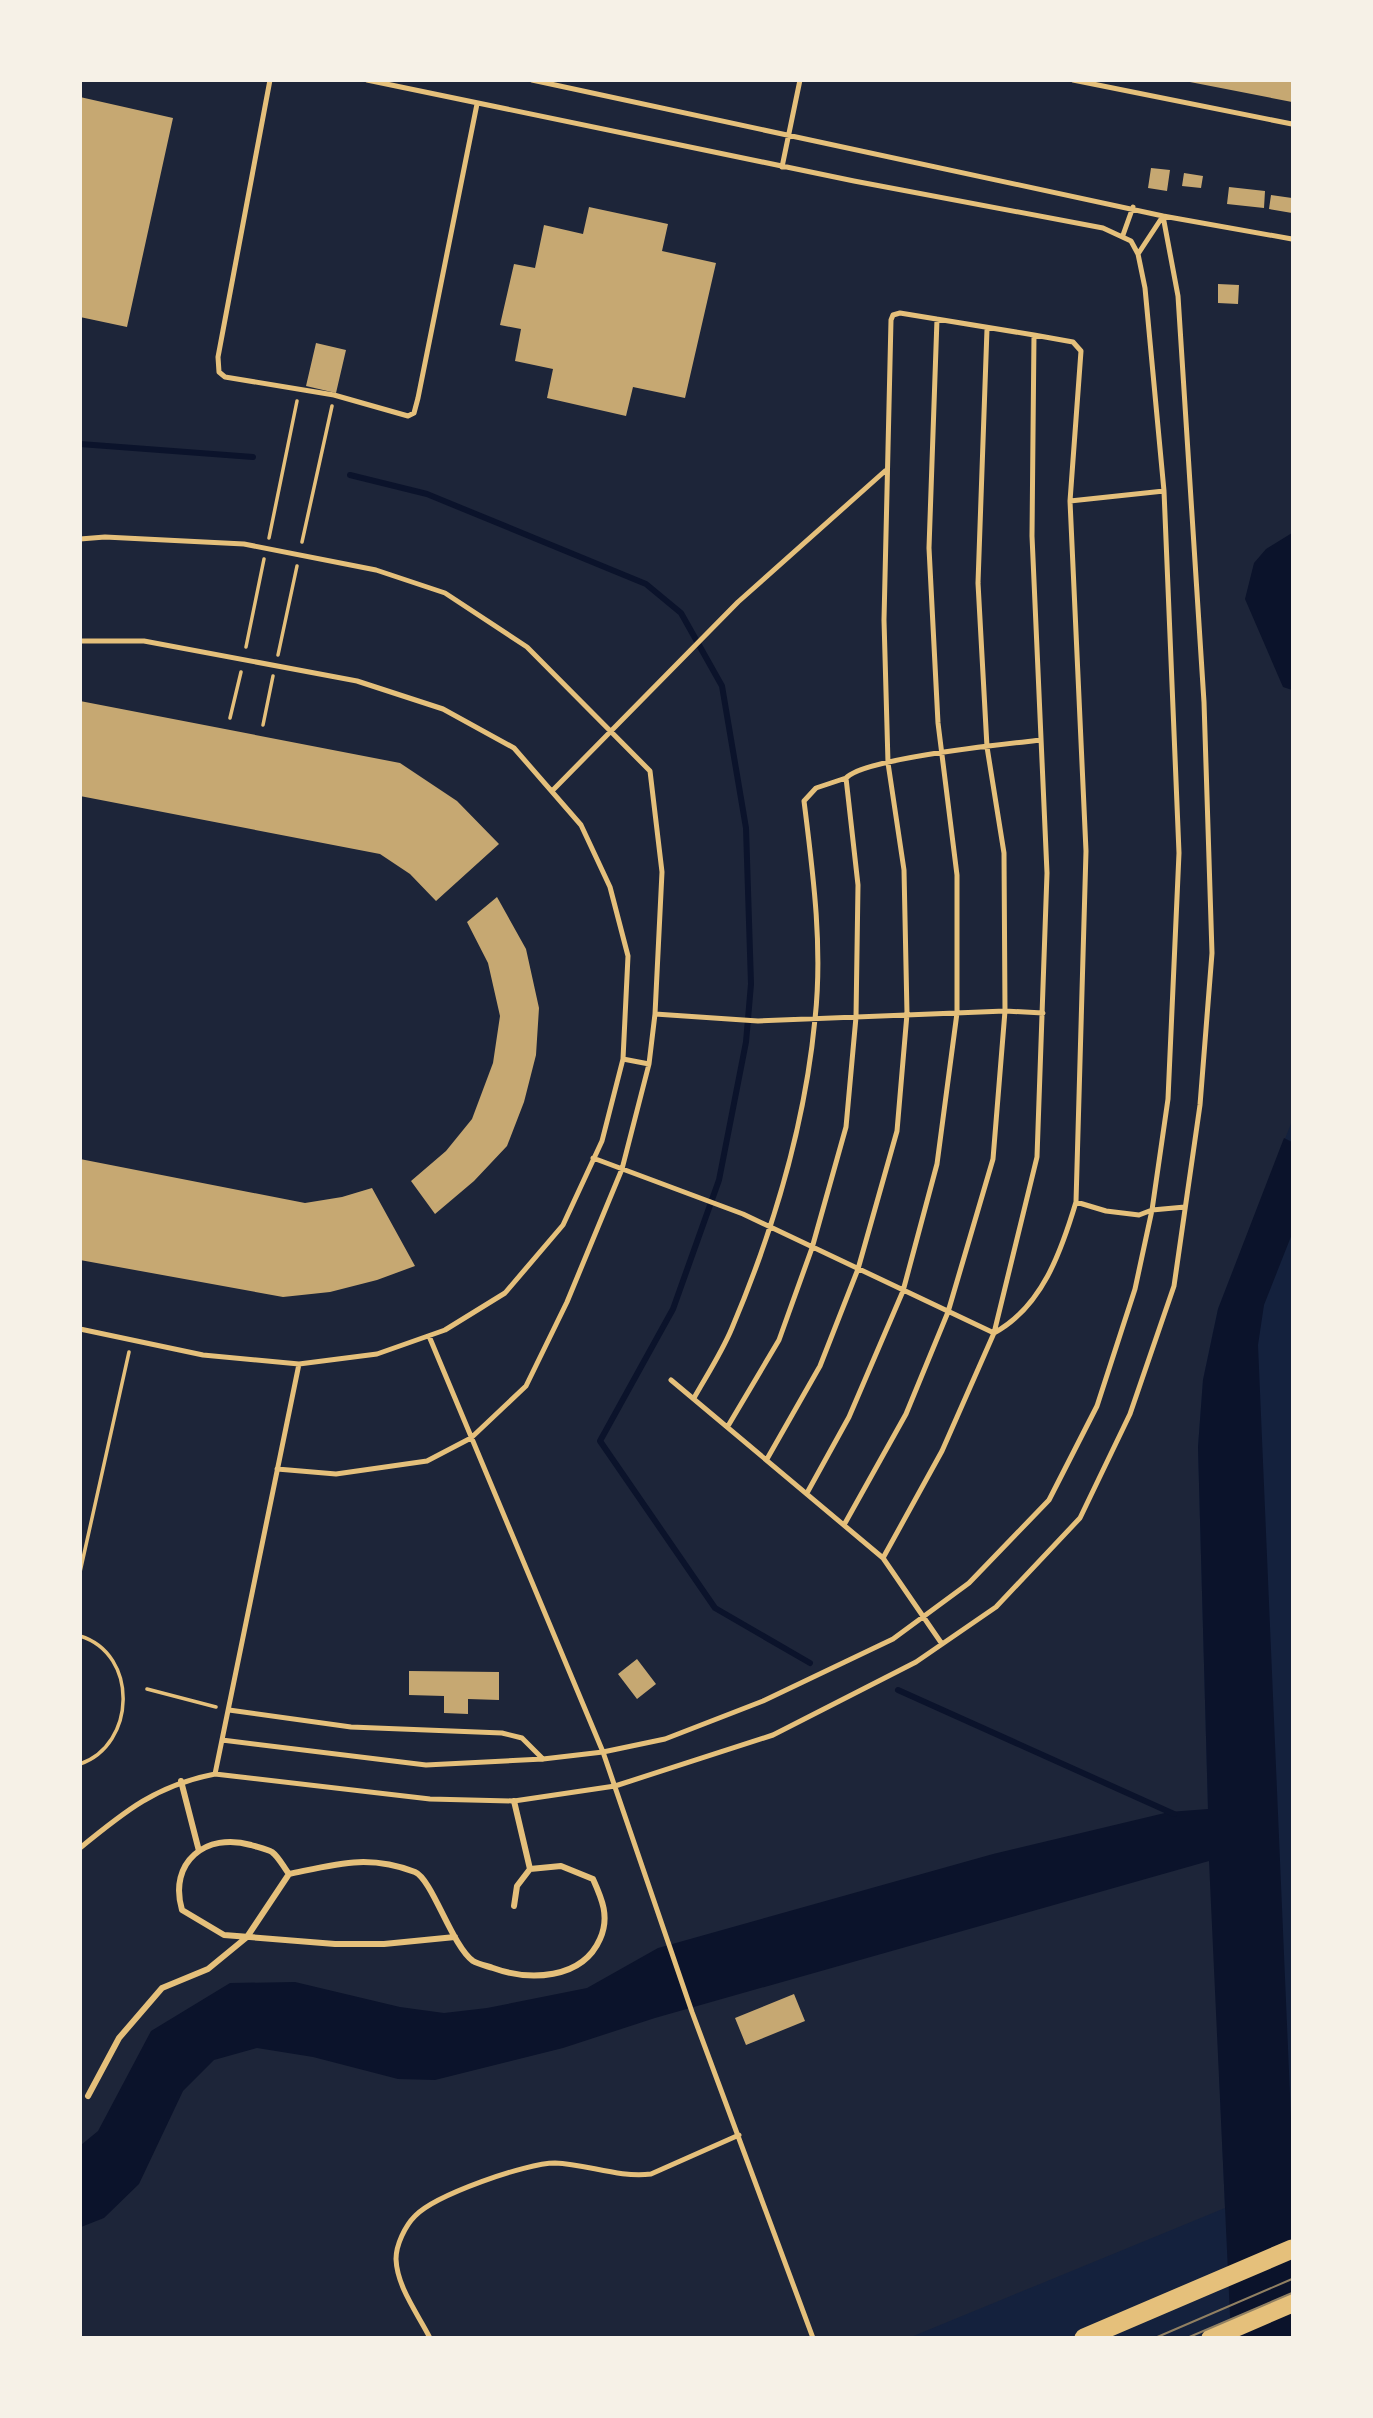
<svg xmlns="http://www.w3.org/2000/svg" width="1373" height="2418" viewBox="0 0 1373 2418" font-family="Signika,sans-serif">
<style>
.green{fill:#1d2539}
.water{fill:#0b132b}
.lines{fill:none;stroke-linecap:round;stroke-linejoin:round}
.stream{stroke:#0b132b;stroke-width:6}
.building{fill:#c6a872}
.path{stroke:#e5c07b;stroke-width:3.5}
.service{stroke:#e5c07b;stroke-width:5}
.pedestrian{stroke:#e5c07b;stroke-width:6}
.trunk{stroke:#e5c07b;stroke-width:19}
.tram{stroke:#918062;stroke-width:2}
</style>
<rect width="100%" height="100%" fill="#14213d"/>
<!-- green -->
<path class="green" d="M81 81H1292V1121L1218 1309 1203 1380 1198 1447 1208 1809 1225 2208 911 2337H81Z"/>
<!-- water -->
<path class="water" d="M1292 533V690L1283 687 1245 599 1254 563 1266 549Z
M1284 1138 1292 1142V1234L1264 1305 1258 1345 1292 2142V2337H1231L1209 1861 655 2018 563 2048 435 2080 398 2079 313 2057 257 2048 214 2060 183 2091 139 2184 104 2218 81 2227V2145L98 2131 151 2031 230 1983 295 1982 400 2007 444 2013 487 2008 587 1988 658 1948 993 1854 1169 1812 1208 1809 1198 1447 1203 1380 1218 1309Z"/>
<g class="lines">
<!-- stream -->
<path class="stream" d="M80 444 253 457
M350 475 427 494 646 584 681 613 722 686 746 828 751 984 746 1042 719 1180 673 1309 600 1441 715 1608 810 1663
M898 1690 1174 1814"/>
</g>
<!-- building -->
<path class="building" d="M1190 80H1292V102L1190 82Z
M80 97 173 118 127 327 80 317Z
M1151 168 1170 170 1167 191 1148 188Z
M1184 173 1203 176 1201 188 1182 186Z
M1229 187 1265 191 1264 208 1227 204Z
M1271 195 1292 198V213L1269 209Z
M589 207 668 224 662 251 716 263 685 398 633 387 626 416 547 398 553 369 515 361 521 329 500 325 514 264 535 268 544 225 583 234Z
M1218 284 1239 285 1238 304 1218 303Z
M316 343 346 350 336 393 306 386Z
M80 701 400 763 457 801 499 844 436 901 410 874 380 854 80 796Z
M497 897 526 949 539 1008 536 1055 524 1102 507 1146 474 1181 435 1214 411 1181 446 1151 472 1119 493 1063 500 1016 488 963 467 922Z
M80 1159 305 1203 342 1197 372 1188 415 1266 377 1280 330 1292 283 1297 80 1260Z
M637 1659 656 1684 637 1699 618 1674Z
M409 1671 499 1672V1700L468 1699V1714L444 1713V1696L409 1695Z
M794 1994 805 2021 746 2045 735 2018Z"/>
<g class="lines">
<!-- path -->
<path class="path" d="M269 538 297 401
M302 542 332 406
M246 647 264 559
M278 655 297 566
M230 718 241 672
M263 725 273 676
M80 1572 129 1352
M80 1636C139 1654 136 1745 80 1764
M147 1689 216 1707"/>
<!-- service -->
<path class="service" d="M270 80 218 357 219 372 225 377 334 395 408 416 414 413 418 398 477 104
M1073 80 1292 124
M782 167 800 80
M1123 235 1133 207
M1138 254 1163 216 1292 239
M1070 501 1164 491
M80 539 105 537 244 544 376 570 445 593 527 647 650 771 662 872 655 1014 649 1064 622 1169 567 1302 526 1386 471 1438 427 1461 336 1474 277 1469
M80 641H144L357 681 443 709 514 748 581 825 610 887 628 956 623 1059 602 1141 563 1225 505 1293 445 1330 377 1354 299 1364 203 1355 80 1329
M553 790 738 602 885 471
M655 1014 758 1021 1005 1011 1043 1013
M623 1059 649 1064
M593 1158 743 1214 994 1333C1042 1307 1061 1252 1076 1202L1086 851 1070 501 1081 351 1073 342 1034 335
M1076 1202 1106 1211 1139 1215 1152 1210 1185 1207
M429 1336 603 1752 692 2012 813 2338
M671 1380 883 1558 942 1451 994 1333 1037 1157 1047 873 1032 536 1034 335 900 313 893 315 891 320 884 620 888 763 904 870 907 1014 897 1131 858 1269 820 1366 767 1459
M694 1398C707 1375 722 1352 732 1328 773 1231 805 1124 815 1019 823 947 813 873 804 801L816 788 846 778
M728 1426 779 1340 812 1248 846 1127 856 1017 858 885 846 778C864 758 1007 744 1041 740
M807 1493 849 1417 903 1291 937 1164 957 1013V875L938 723 929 548 937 319
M844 1525 906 1414 948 1312 993 1159 1005 1011 1004 853 987 747 978 583 987 329
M883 1558 942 1644
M229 1710 351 1727 502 1733 522 1738 543 1759
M222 1740 426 1765 543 1759 603 1752 665 1739 763 1701 893 1639 969 1583 1049 1500 1097 1406 1135 1289 1152 1210 1168 1099 1179 853 1164 491 1145 288 1138 254 1131 241 1103 228 854 181 367 80
M215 1774 299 1364
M80 1848C125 1811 157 1785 215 1774L430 1799 514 1801 615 1786 773 1735 916 1662 996 1607 1080 1518 1130 1414 1174 1286 1200 1105 1212 953 1204 702 1178 296 1163 216 532 80
M430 2338C418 2314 397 2287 396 2259 396 2245 405 2226 415 2216 435 2195 526 2163 555 2163 587 2164 618 2178 651 2174L739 2135"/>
<!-- pedestrian -->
<path class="pedestrian" d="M181 1781 199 1851
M514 1801 530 1869
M289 1874C284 1868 279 1857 272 1852 267 1849 257 1847 251 1845 206 1832 168 1862 182 1910L224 1935 335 1944H384L455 1937
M88 2096 119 2038 162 1988 208 1969 247 1937 289 1874C337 1864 368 1854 415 1872 432 1879 452 1946 473 1961 478 1964 487 1966 493 1968 529 1981 582 1980 600 1939 610 1917 602 1899 593 1879L561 1866 530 1869 517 1886 514 1906"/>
<!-- trunk -->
<path class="trunk" d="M1084 2338 1292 2249
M1211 2338 1292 2303"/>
<!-- tram -->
<path class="tram" d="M1155 2338 1292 2279
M1187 2338 1292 2293"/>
</g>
<!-- border -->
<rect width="1373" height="2418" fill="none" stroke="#f6f1e7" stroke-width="164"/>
</svg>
